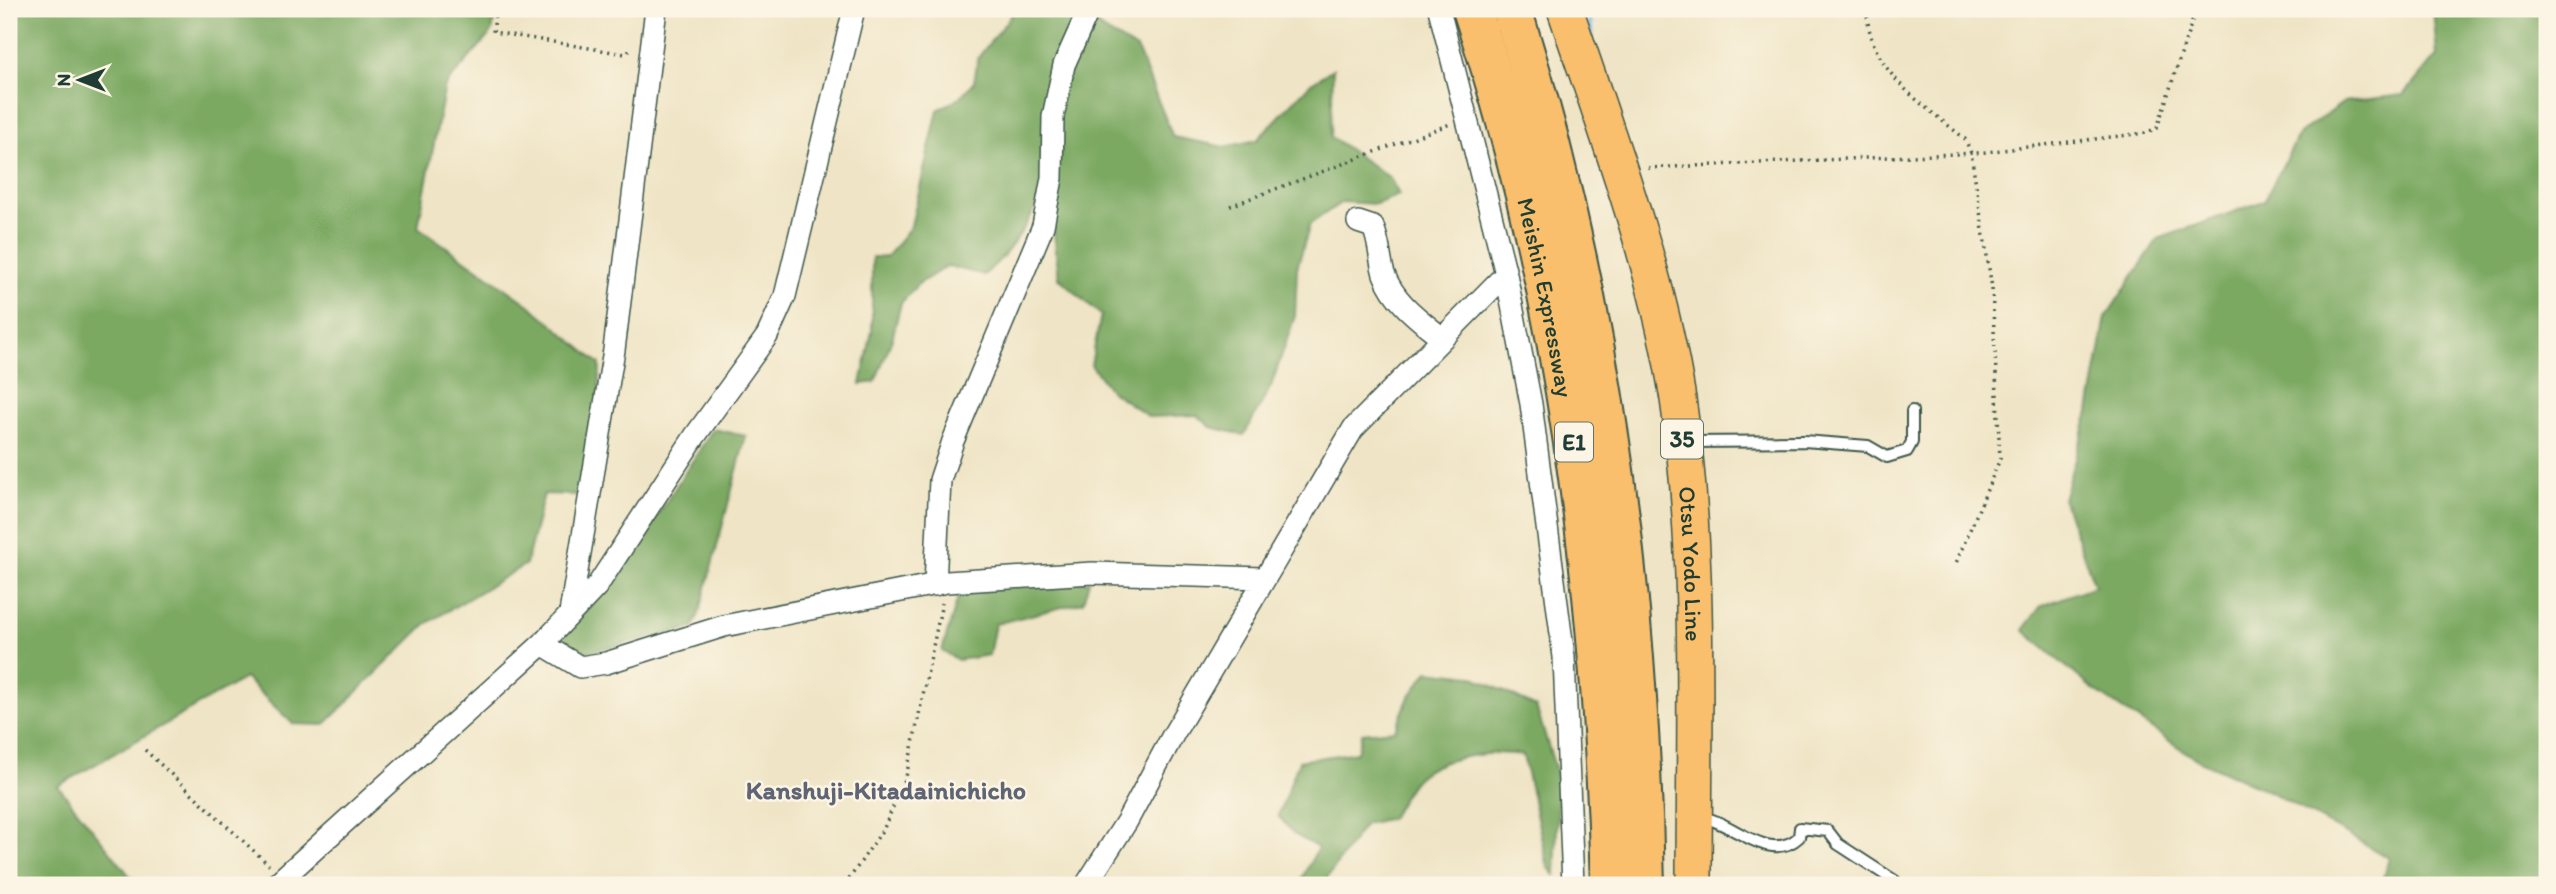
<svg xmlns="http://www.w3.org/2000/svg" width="2556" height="894" viewBox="0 0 2556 894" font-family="Itim,sans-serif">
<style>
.forest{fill:#7ca962;stroke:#4e734b;stroke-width:2}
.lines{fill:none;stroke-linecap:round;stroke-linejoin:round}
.stream{stroke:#6db8e6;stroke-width:5}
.service-casing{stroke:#3e564a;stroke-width:14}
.minor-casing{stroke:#3e564a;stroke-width:24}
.primary-casing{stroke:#3e564a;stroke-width:38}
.motorway-casing{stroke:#3e564a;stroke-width:42}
.path{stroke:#3e564a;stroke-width:3.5;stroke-dasharray:2 5;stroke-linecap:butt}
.service{stroke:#fff;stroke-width:10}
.minor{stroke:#fff;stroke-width:21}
.primary{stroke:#f9bf6d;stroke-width:35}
.motorway{stroke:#f9bf6d;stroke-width:38}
.labels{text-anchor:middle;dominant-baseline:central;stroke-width:5;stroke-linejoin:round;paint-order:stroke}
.shield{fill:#fcf5e5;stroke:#617469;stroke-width:2}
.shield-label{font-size:23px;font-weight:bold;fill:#1f3d34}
.street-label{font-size:24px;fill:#1f3d34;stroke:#fcf5e5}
.neighbourhood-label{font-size:26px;font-weight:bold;fill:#5f6574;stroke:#fcf5e5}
</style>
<rect width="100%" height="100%" fill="#fcf5e5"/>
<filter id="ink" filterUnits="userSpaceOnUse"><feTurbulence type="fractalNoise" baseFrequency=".0143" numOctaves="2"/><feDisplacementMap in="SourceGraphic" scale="14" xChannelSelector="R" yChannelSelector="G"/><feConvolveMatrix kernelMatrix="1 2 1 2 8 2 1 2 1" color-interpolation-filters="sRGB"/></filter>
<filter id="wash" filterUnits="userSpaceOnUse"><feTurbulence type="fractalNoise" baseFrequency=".00686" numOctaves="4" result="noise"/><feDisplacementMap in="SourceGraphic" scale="28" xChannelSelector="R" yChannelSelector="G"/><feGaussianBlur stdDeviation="1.57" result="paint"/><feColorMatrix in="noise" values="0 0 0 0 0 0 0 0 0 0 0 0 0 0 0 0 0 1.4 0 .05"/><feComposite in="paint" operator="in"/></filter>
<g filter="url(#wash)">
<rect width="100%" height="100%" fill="#efe4c5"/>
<!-- forest -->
<path class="forest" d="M9 9H496L492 32 445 86 418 227 528 304 600 364 597 441 581 495 544 494 526 564 426 624 324 725 293 724 245 678 58 786 137 885H9Z
M1016 9H1091L1099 27 1137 49 1173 137 1225 147 1257 140 1310 84 1333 69 1331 137 1390 178 1399 195 1376 204 1342 202 1310 224 1297 268 1295 316 1271 386 1244 435 1211 427 1197 415 1149 417 1110 390 1091 365 1101 315 1059 278 1053 224V173C1034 212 1017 247 984 275L947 266 917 285 901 303 892 339 875 382 861 384 872 331V257H887L911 226 938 110 959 98 974 82 978 58Z
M2433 9H2547V885H2381L2389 858 2269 791 2198 760 2094 690 2023 630 2041 606 2095 586 2063 499 2089 412 2106 317 2158 239 2264 201 2299 134 2344 102 2404 95 2437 55Z
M713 429 746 436 700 611 693 628 587 652 560 639 621 572Z
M1089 581 1083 602 995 624 989 655 958 660 942 651 961 587Z
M1428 671 1472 676 1536 707 1559 780 1555 875 1548 867 1523 755C1493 750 1436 756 1414 781 1405 791 1399 806 1391 818L1365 824 1327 878 1326 885H1302V878L1318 848 1294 834 1278 816 1299 761 1357 752 1362 733 1395 730 1409 697Z"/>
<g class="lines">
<!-- stream -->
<path class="stream" d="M1589 9 1591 34"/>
</g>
</g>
<g filter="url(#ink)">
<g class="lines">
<!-- service casing -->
<g class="service-casing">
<path id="service" d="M1688 442 1804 441 1868 446 1887 457 1907 451 1912 442V411
M1700 817C1733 821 1769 865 1799 837L1800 828 1828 831 1838 844 1895 881"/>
</g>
<!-- minor casing -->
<g class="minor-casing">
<path id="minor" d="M1439 9 1506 274 1531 404 1564 657 1573 885
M1358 222 1373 227C1380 243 1379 258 1384 274 1395 303 1419 319 1442 338
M935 585 940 480 953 441 1043 226 1052 178 1053 117 1064 65 1089 9
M570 613 614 350 656 9
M542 644 580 667 606 663 724 626 947 582 1092 573 1264 578
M275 885 542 644 597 586 695 436 767 336 785 296 854 9
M1086 885 1127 821 1173 735 1353 429 1506 274"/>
</g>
<!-- primary casing -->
<g class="primary-casing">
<g id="primary">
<path id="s1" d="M1565 9C1608 136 1657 266 1678 399 1701 556 1694 726 1694 885"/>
</g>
</g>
<!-- motorway casing -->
<g class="motorway-casing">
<g id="motorway">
<path id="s2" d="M1472 9C1565 292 1602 588 1610 885"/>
<path d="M1512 9C1602 298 1639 583 1645 885"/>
</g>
</g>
<!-- path -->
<path class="path" d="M496 9 493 32 625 54 632 48
M1867 9C1868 72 1922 103 1965 139L1971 153 1992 288 2000 459 1956 563
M1648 168 1977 153 2145 133 2157 128 2196 9
M1230 206 1450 124
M145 750 269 865
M845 885 884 828 906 777 942 603"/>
<!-- service -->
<use href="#service" class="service"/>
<!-- minor -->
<use href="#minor" class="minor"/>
<!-- primary -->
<use href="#primary" class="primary"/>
<!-- motorway -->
<use href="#motorway" class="motorway"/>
</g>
</g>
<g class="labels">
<!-- shield labels -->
<g class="shield">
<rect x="1661" y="419.5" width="42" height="39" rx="5"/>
<rect x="1555" y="422.5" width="38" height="39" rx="5"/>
</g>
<g class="shield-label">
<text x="1682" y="439">35</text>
<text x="1574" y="442">E1</text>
</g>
<!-- street labels -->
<g class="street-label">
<text stroke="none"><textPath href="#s2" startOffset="298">Meishin Expressway</textPath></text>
<text stroke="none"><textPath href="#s1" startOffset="572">Otsu Yodo Line</textPath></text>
</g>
<!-- neighbourhood labels -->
<g class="neighbourhood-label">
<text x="886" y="790">Kanshuji-Kitadainichicho</text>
</g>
</g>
<!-- margin -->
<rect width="2556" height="894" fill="none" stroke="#fcf5e5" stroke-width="35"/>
<!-- north arrow -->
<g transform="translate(80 80) rotate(270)" stroke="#fcf5e5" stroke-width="5" paint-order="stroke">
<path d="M0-5L12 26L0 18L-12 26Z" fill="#1f3d34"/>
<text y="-10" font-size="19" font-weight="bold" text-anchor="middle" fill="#1f3d34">N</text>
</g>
</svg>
